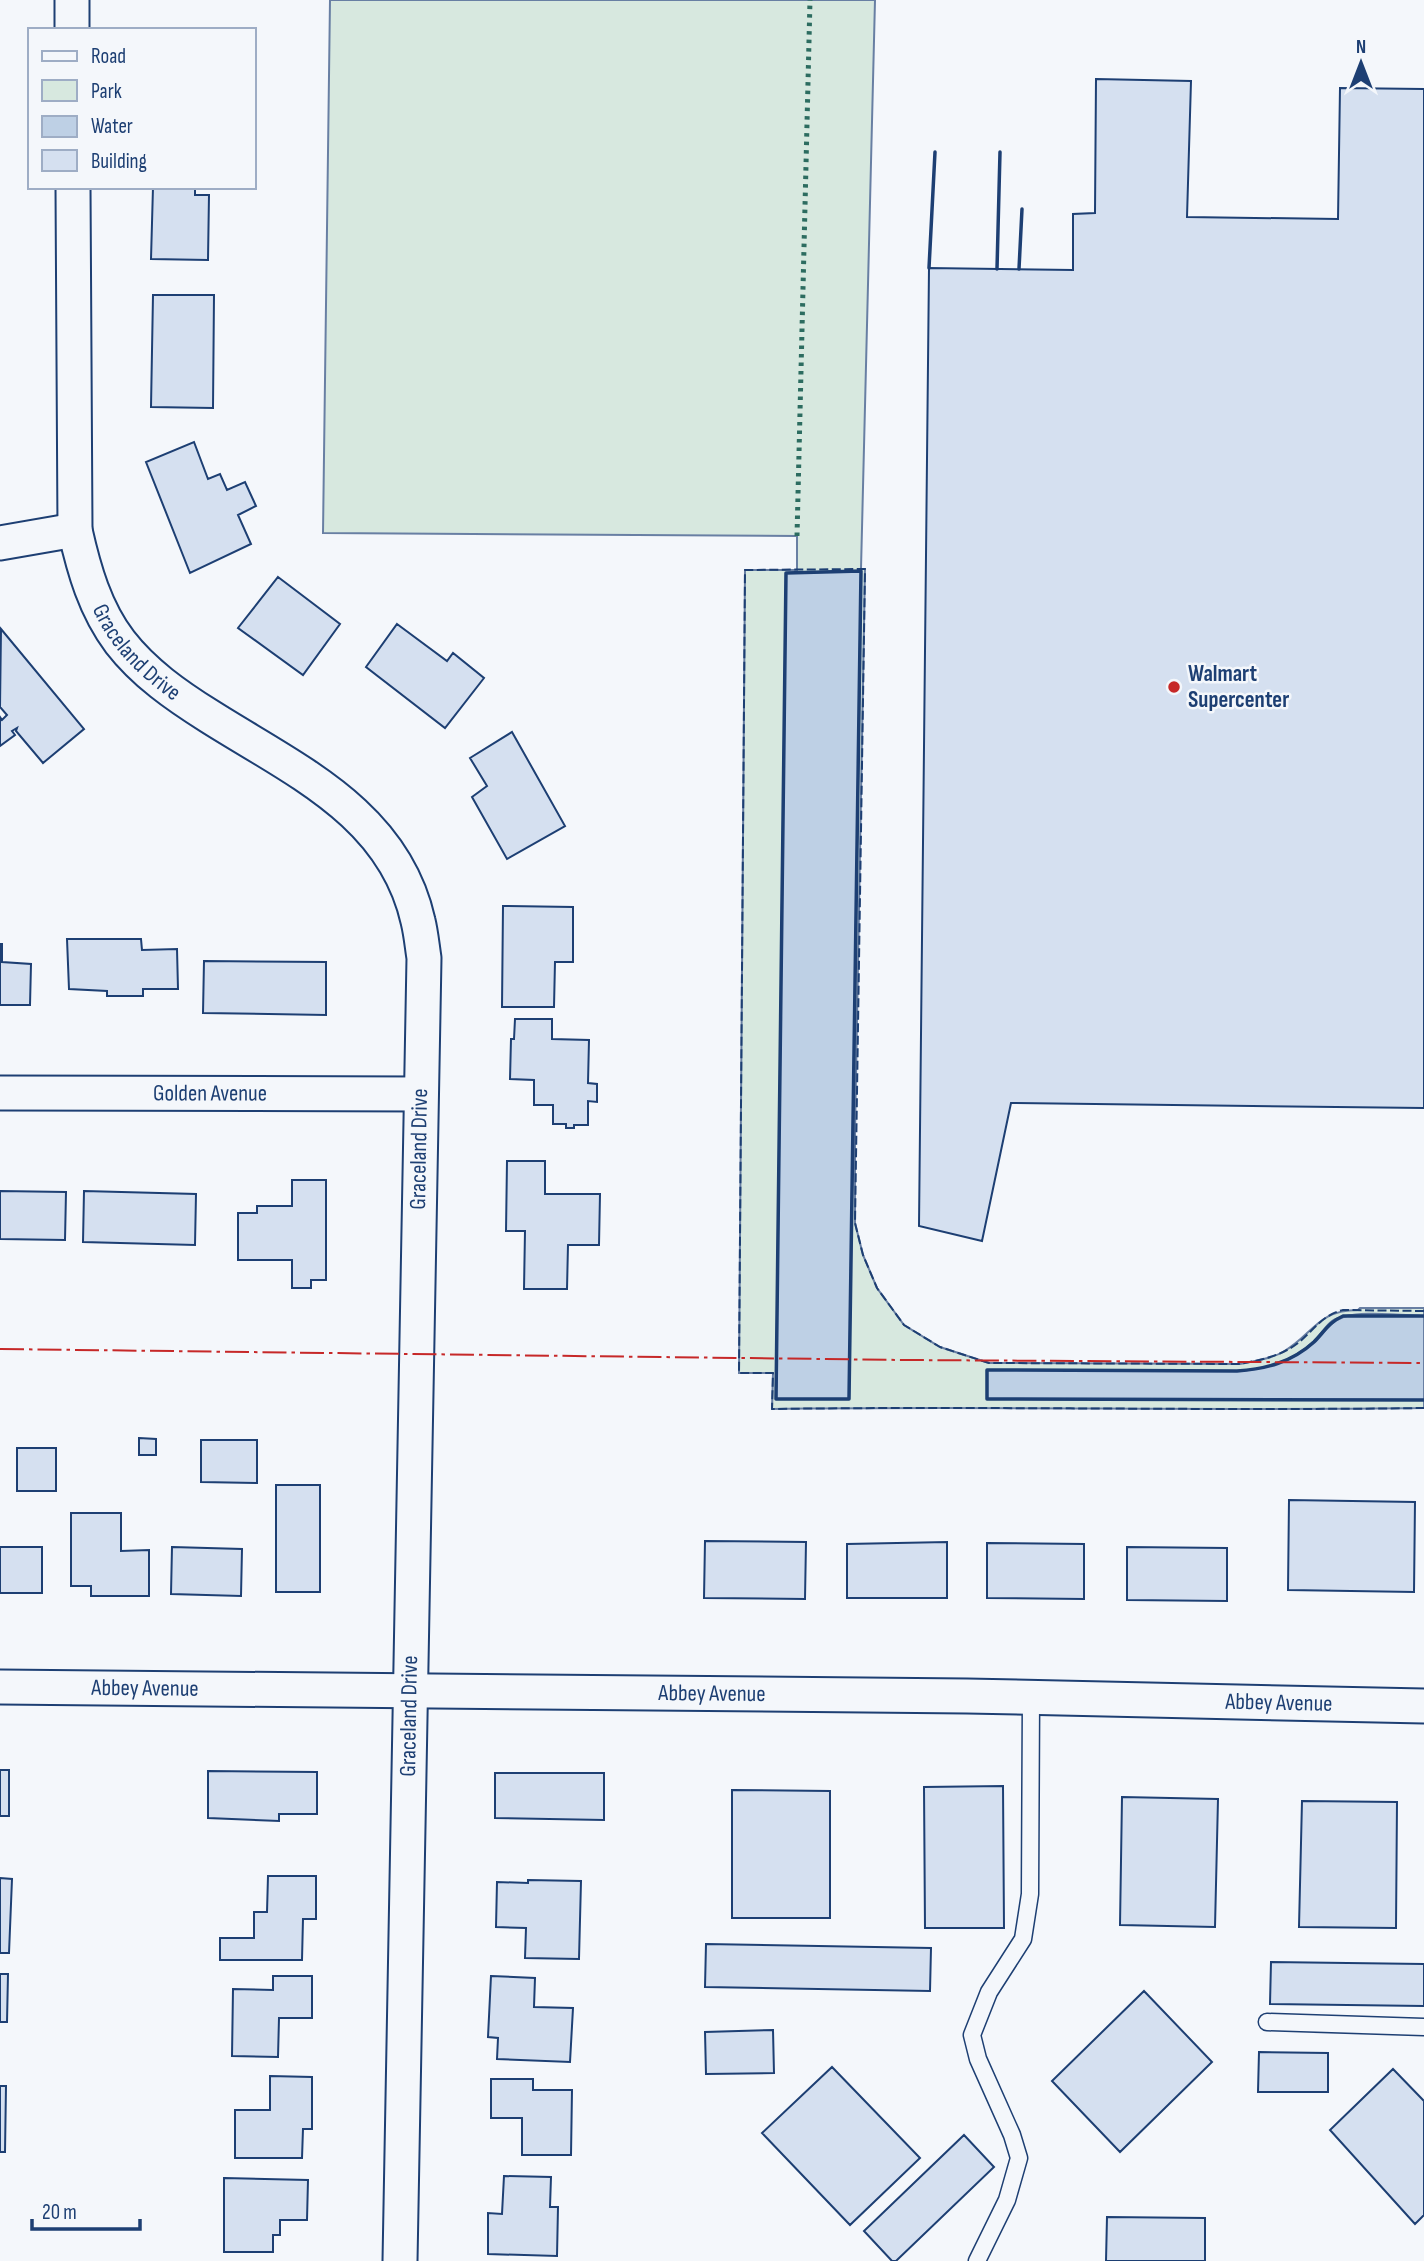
<svg xmlns="http://www.w3.org/2000/svg" width="1424" height="2261" viewBox="0 0 1424 2261" font-family="'Sofia Sans Condensed',sans-serif">
<style>
.green{fill:#d7e8df;stroke:#687fa3;stroke-width:2;fill-rule:evenodd}
.water{fill:#bed0e5;stroke:#687fa3;stroke-width:2}
.building{fill:#d5e0f0;stroke:#1d3f73;stroke-width:2}
.lines{fill:none;stroke-linecap:round;stroke-linejoin:round}
.lane-casing{stroke:#1d3f73;stroke-width:19}
.street-casing{stroke:#1d3f73;stroke-width:37}
.lane{stroke:#f4f7fb;stroke-width:16}
.street{stroke:#f4f7fb;stroke-width:33}
.hedge{stroke:#2c6c60;stroke-width:5;stroke-dasharray:3.5 5;stroke-linecap:butt}
.fence{stroke:#1d3f73;stroke-width:2;stroke-dasharray:9 3.5;stroke-linecap:butt}
.wall{stroke:#1d3f73;stroke-width:3.5}
.power{stroke:#c62828;stroke-width:2;stroke-dasharray:24 5 3.5 5;stroke-linecap:butt}
.poi-dot{fill:#c62828;stroke:#f4f7fb;stroke-width:2.5}
.labels{text-anchor:middle;dominant-baseline:central;stroke-width:5;stroke-linejoin:round;paint-order:stroke}
.street-label{font-size:23px;fill:#1d3f73;stroke:#f4f7fb}
.poi-label{font-size:23px;font-weight:bold;fill:#1d3f73;stroke:#f4f7fb;text-anchor:start}
</style>
<rect width="100%" height="100%" fill="#f4f7fb"/>
<!-- green -->
<path class="green" d="M330 0H875L861 569H865L855 1133V1223L863 1255 877 1288 904 1325 940 1347 989 1363 1240 1364C1254 1361 1271 1359 1283 1352 1314 1334 1317 1310 1358 1310L1360 1308H1424V1316C1402 1315 1350 1309 1332 1321 1325 1326 1321 1335 1314 1341 1298 1357 1278 1365 1256 1370L987 1399 1424 1400V1408C1207 1411 990 1406 772 1409L773 1373H739L745 570H797V536L323 533ZM861 571 848 1399 787 573Z"/>
<!-- water -->
<path class="water" d="M861 571 849 1399H776L786 573Z
M1353 1315 1424 1316V1400L987 1399V1370L1237 1371C1266 1369 1292 1362 1314 1342 1328 1329 1333 1317 1353 1315Z"/>
<!-- building -->
<path class="building" d="M1096 79 1191 81 1187 217 1338 219 1340 88 1424 89V1108L1011 1103 982 1241 919 1226 929 268 1073 270V214L1095 213Z
M153 187H195V195H209L208 260 151 259Z
M153 295H214L213 408 151 407Z
M194 442 208 479 220 474 227 490 245 482 256 506 238 515 251 544 190 573 146 462Z
M278 577 340 624 303 675 238 628Z
M397 624 447 661 453 653 484 678 445 728 366 667Z
M1 629 84 729 43 763 16 731 17 728 12 731 15 735 0 746V717L2 720 7 715 0 707Z
M512 732 565 826 507 859 472 797 487 786 470 758Z
M503 906 573 907V962H555L554 1007H502Z
M67 939H141L142 950 177 949 178 989H143V996H107V991L69 989Z
M0 944H2V962L31 964 30 1005H0Z
M204 961 326 962V1015L203 1013Z
M515 1019H552V1039L589 1040 588 1083 597 1084V1102L588 1101V1125H574V1128H566V1124H553V1105H534V1080L510 1079 511 1039H514Z
M507 1161H545V1194H600L599 1245H568L567 1289H524L525 1231H506Z
M292 1180H326V1280H311V1288H292V1260H238V1213H257V1206H292Z
M0 1191 66 1192 65 1240 0 1239Z
M84 1191 196 1194 195 1245 83 1242Z
M139 1438 156 1439V1455H139Z
M201 1440H257V1483L201 1482Z
M17 1448H56V1491H17Z
M276 1485H320V1592H276Z
M1289 1500 1415 1502 1414 1592 1288 1590Z
M71 1513H121V1551L149 1550V1596H91V1586H71Z
M705 1541 806 1542 805 1599 704 1598Z
M947 1542V1598H847V1544Z
M987 1543 1084 1544V1599L987 1598Z
M0 1547H42V1593H0Z
M172 1547 242 1549 241 1596 171 1594Z
M1127 1547 1227 1548V1601L1127 1600Z
M0 1770H9V1816H0Z
M208 1771 317 1772V1814H279V1821L208 1818Z
M495 1773H604V1820L495 1818Z
M1003 1786 1004 1928H925L924 1787Z
M732 1790 830 1791V1918H732Z
M1122 1797 1218 1799 1215 1927 1120 1925Z
M1302 1801 1397 1802 1396 1928 1299 1927Z
M268 1876H316V1919H303L302 1960H220V1938H254V1912H267Z
M0 1878 12 1879 9 1953H0Z
M528 1880 581 1881 579 1959 525 1958 526 1928 496 1927 497 1882 528 1883Z
M706 1944 931 1948 930 1991 705 1987Z
M1271 1962 1424 1964V2006L1270 2004Z
M0 1974H8L7 2022H0Z
M273 1976H312V2018H279L278 2057 232 2056 233 1989 273 1990Z
M491 1976 535 1978 534 2007 573 2008 570 2062 497 2059 498 2038 488 2037Z
M1144 1991 1212 2062 1120 2152 1052 2081Z
M773 2030 774 2073 706 2074 705 2032Z
M1259 2052 1328 2053V2092H1258Z
M832 2067 920 2158 850 2225 762 2133Z
M1393 2069 1424 2101V2215L1415 2224 1330 2130Z
M270 2076 312 2077V2129H303L302 2158H235V2110H270Z
M491 2079H533V2090H572L571 2155H522V2118H491Z
M0 2086H6L5 2152H0Z
M964 2135 994 2167 896 2261H892L864 2231Z
M504 2176 551 2177 550 2207H558L557 2256 488 2254V2213L502 2214Z
M224 2178 308 2180 307 2220H280V2235H273V2252H224Z
M1107 2217 1205 2218V2261H1106Z"/>
<g class="lines">
<!-- lane casing -->
<g class="lane-casing">
<path id="lane" d="M1267 2022 1424 2027
M977 2261 1007 2200 1019 2158 1012 2135 978 2059 972 2035 989 1992 1023 1939 1030 1894 1031 1697"/>
</g>
<!-- street casing -->
<g class="street-casing">
<g id="street">
<path d="M72 0V30"/>
<path id="s1" d="M73 187 75 530C84 570 95 609 120 642 144 673 177 696 209 716 294 770 394 813 418 921 421 933 422 945 424 958L400 2261"/>
<path d="M0 543 75 530"/>
<path id="s2" d="M0 1093 420 1094"/>
<path id="s3" d="M0 1687 967 1696 1424 1706"/>
</g>
</g>
<!-- lane -->
<use href="#lane" class="lane"/>
<!-- street -->
<use href="#street" class="street"/>
<!-- hedge -->
<path class="hedge" d="M797 536 810 0"/>
<!-- fence -->
<path class="fence" d="M1424 1311 1343 1310C1322 1315 1314 1330 1298 1343 1281 1356 1261 1360 1240 1364L989 1363 940 1347 904 1325 877 1288 863 1255 855 1223 865 569 745 570 739 1373H773L772 1409C990 1406 1207 1411 1424 1408"/>
<!-- wall -->
<path class="wall" d="M929 268 935 152
M997 269 1000 152
M1019 269 1022 209
M861 571 849 1399H776L786 573Z
M1424 1316H1343C1329 1322 1324 1332 1314 1342 1292 1362 1266 1369 1237 1371L987 1370V1399L1424 1400"/>
<!-- power -->
<path class="power" d="M0 1349 905 1360 1424 1363"/>
</g>
<!-- markers -->
<circle class="poi-dot" cx="1174" cy="687" r="7"/>
<g class="labels">
<!-- street labels -->
<g class="street-label">
<text stroke="none"><textPath href="#s1" startOffset="483">Graceland Drive</textPath></text>
<text stroke="none"><textPath href="#s2" startOffset="210">Golden Avenue</textPath></text>
<text transform="translate(419 1149) rotate(-89)">Graceland Drive</text>
<text stroke="none"><textPath href="#s3" startOffset="145">Abbey Avenue</textPath></text>
<text stroke="none"><textPath href="#s3" startOffset="712">Abbey Avenue</textPath></text>
<text stroke="none"><textPath href="#s3" startOffset="1279">Abbey Avenue</textPath></text>
<text transform="translate(409 1716) rotate(-89)">Graceland Drive</text>
</g>
<!-- poi labels -->
<g class="poi-label">
<text x="1188" y="674">Walmart<tspan x="1188" dy="26">Supercenter</tspan></text>
</g>
</g>
<!-- legend -->
<rect x="28" y="28" width="228" height="161" fill="#f4f7fb" stroke="#9eadc5" stroke-width="2"/>
<rect x="42" y="51" width="35" height="10" fill="#f4f7fb" stroke="#9eadc5" stroke-width="2"/>
<text x="91" y="63" font-size="21" fill="#1d3f73">Road</text>
<rect x="42" y="80" width="35" height="21" fill="#d7e8df" stroke="#9eadc5" stroke-width="2"/>
<text x="91" y="98" font-size="21" fill="#1d3f73">Park</text>
<rect x="42" y="116" width="35" height="21" fill="#bed0e5" stroke="#9eadc5" stroke-width="2"/>
<text x="91" y="133" font-size="21" fill="#1d3f73">Water</text>
<rect x="42" y="150" width="35" height="21" fill="#d5e0f0" stroke="#9eadc5" stroke-width="2"/>
<text x="91" y="168" font-size="21" fill="#1d3f73">Building</text>
<!-- north arrow -->
<g transform="translate(1361 63)" stroke="#f4f7fb" stroke-width="5" paint-order="stroke">
<path d="M0-5L12 26L0 18L-12 26Z" fill="#1d3f73"/>
<text y="-10" font-size="19" font-weight="bold" text-anchor="middle" fill="#1d3f73">N</text>
</g>
<!-- scale -->
<path d="M32 2219v10h108v-10" fill="none" stroke="#1d3f73" stroke-width="3.5"/>
<text x="42" y="2219" font-size="21" fill="#1d3f73" stroke="#f4f7fb" stroke-width="5" paint-order="stroke">20 m</text>
</svg>
